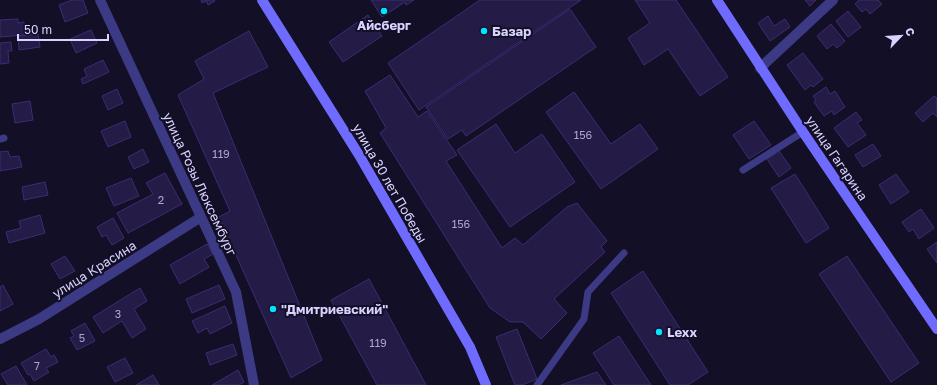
<svg xmlns="http://www.w3.org/2000/svg" width="937" height="385" viewBox="0 0 937 385" font-family="'Golos Text',sans-serif">
<style>
.building{fill:#241b47;stroke:#3b2d73}
.lines{fill:none;stroke-linecap:round;stroke-linejoin:round}
.lane{stroke:#3d3a85;stroke-width:7}
.street{stroke:#3d3a85;stroke-width:10}
.secondary{stroke:#6f6bff;stroke-width:10}
.poi-dot{fill:#00e5ff;stroke:#130f26;stroke-width:1.5}
.labels{text-anchor:middle;dominant-baseline:central;stroke-width:4;stroke-linejoin:round;paint-order:stroke}
.number-label{font-size:11px;fill:#aca6d1}
.poi-label{font-size:13px;font-weight:bold;fill:#d9d4ff;stroke:#130f26;text-anchor:start}
.street-label{font-size:13px;fill:#d9d4ff;stroke:#130f26}
</style>
<rect width="100%" height="100%" fill="#130f26"/>
<!-- building -->
<path class="building" d="M72 0H83L88 13 65 22 59 5Z
M201 0H214L215 1 208 5 207 1 202 3Z
M371 0H414L406 5 405 2 382 17Z
M480 0H581L419 110 388 63Z
M635 0H676L728 77 700 96 668 49 644 65 628 38 650 23Z
M805 0H816L810 6Z
M859 0H878L882 4 870 14 866 9 862 12 855 4Z
M570 9 596 47 466 136 462 130 448 139 426 107Z
M848 11 861 27 848 37 836 21Z
M368 15 382 36 343 62 329 42Z
M768 16 774 26 785 19 790 27 770 41 758 23Z
M18 19V23L24 22 25 35 0 37V20Z
M831 24 845 41 837 48 833 44 827 49 817 36Z
M91 30 97 43 76 53 70 39Z
M249 31 268 67 213 93 322 360 291 378 219 217 230 211 178 95 204 79 195 61Z
M38 34 40 47 19 50 18 36Z
M11 42 12 51H8L9 63 0 64V43Z
M803 53 823 79 813 87 811 85 805 90 787 65Z
M103 60 109 72 83 84 81 79 87 76 84 69Z
M390 75 418 117 427 111 457 155 446 161 502 248 515 238 523 245 567 207 577 203 607 241 601 247 605 252 554 299 567 313 541 339 523 322H510L490 308 380 133 386 128 365 91Z
M826 87 830 94 835 91 845 107 834 115 832 111 824 116 814 102 816 100 813 96Z
M117 89 123 103 108 110 102 96Z
M574 92 611 144 640 124 658 149 601 189 546 112Z
M934 96 937 98V117L933 113 923 122 915 113Z
M30 101 33 120 15 123 12 104Z
M856 112 862 120 857 123 866 135 848 147 834 128Z
M125 121 131 137 108 147 101 131Z
M754 121 771 145 749 159 733 135Z
M496 124 515 153 542 134 575 182 510 227 457 150Z
M873 144 881 156 863 167 855 155Z
M143 149 149 162 134 169 128 157Z
M8 151 10 157 19 156 22 167 0 171V152Z
M779 151 791 168 779 177 767 159Z
M165 173 182 204 128 233 117 213 153 194 146 183Z
M795 174 829 228 806 243 771 188Z
M896 174 909 192 891 204 879 185Z
M131 178 139 196 114 206 106 188Z
M45 182 48 195 24 200 22 187Z
M921 209 934 228 919 239 913 229 909 232 902 222Z
M40 215 45 233 9 243 6 232 21 228 19 221Z
M113 218 124 238 112 245 106 235 102 237 97 227Z
M937 242V263L927 249Z
M207 244 213 254 204 259 209 267 180 284 170 265Z
M65 256 75 271 60 279 51 264Z
M847 256 919 363 891 382 819 274Z
M643 271 708 372 688 385H670L611 293Z
M369 279 426 385H377L331 300Z
M3 285 13 304 0 311V287Z
M219 285 225 299 192 313 186 299Z
M140 288 147 301 134 309 146 329 132 338 122 321 103 333 93 317Z
M225 306 232 323 210 334 207 328 198 333 192 321Z
M85 323 95 341 77 350 70 338 74 336 71 331Z
M517 329 537 379 522 385H515L496 337Z
M619 336 651 385H614L593 353Z
M233 344 237 355 210 365 206 353Z
M46 349 51 357 54 355 58 362 46 368 49 372 34 381 30 374 28 375 21 363Z
M125 358 133 373 115 382 107 367Z
M16 366 27 385H8L1 374Z
M238 370 244 382 239 385H212Z
M597 372 606 385H561Z
M153 375 159 385H136Z"/>
<g class="lines">
<!-- lane -->
<path class="lane" d="M0 139 4 138
M743 170 803 132
M537 385 584 319 588 292 624 253"/>
<!-- street -->
<path class="street" d="M100 0 236 292 254 385
M760 68 833 0
M0 339 39 319 201 217"/>
<!-- secondary -->
<path class="secondary" d="M262 0 359 155 470 347 486 385
M717 0 803 132 937 329"/>
</g>
<!-- markers -->
<g class="poi-dot">
<circle cx="384" cy="11" r="4"/>
<circle cx="484" cy="31" r="4"/>
<circle cx="273" cy="309" r="4"/>
<circle cx="659" cy="332" r="4"/>
</g>
<g class="labels">
<!-- number labels -->
<g class="number-label">
<text x="583" y="134">156</text>
<text x="221" y="153">119</text>
<text x="161" y="199">2</text>
<text x="461" y="223">156</text>
<text x="118" y="313">3</text>
<text x="82" y="337">5</text>
<text x="378" y="342">119</text>
<text x="37" y="365">7</text>
</g>
<!-- poi labels -->
<g class="poi-label">
<text x="384" y="25" text-anchor="middle">Айсберг</text>
<text x="492" y="31">Базар</text>
<text x="281" y="309">"Дмитриевский"</text>
<text x="667" y="332">Lexx</text>
</g>
<!-- street labels -->
<g class="street-label">
<text transform="translate(837 158) rotate(56)">улица Гагарина</text>
<text transform="translate(390 183) rotate(60)">улица 30 лет Победы</text>
<text transform="translate(200 184) rotate(65)">улица Розы Люксембург</text>
<text transform="translate(94 269) rotate(-32)">улица Красина</text>
</g>
</g>
<!-- north arrow -->
<g transform="translate(901 36) rotate(65)" stroke="#130f26" stroke-width="3" paint-order="stroke">
<path d="M0-3L7 15L0 10L-7 15Z" fill="#d9d4ff"/>
<text y="-6" font-size="11" font-weight="bold" text-anchor="middle" fill="#d9d4ff">С</text>
</g>
<!-- scale -->
<path d="M18 34v6h90v-6" fill="none" stroke="#d9d4ff" stroke-width="2"/>
<text x="24" y="34" font-size="12" fill="#d9d4ff" stroke="#130f26" stroke-width="3" paint-order="stroke">50 m</text>
</svg>
